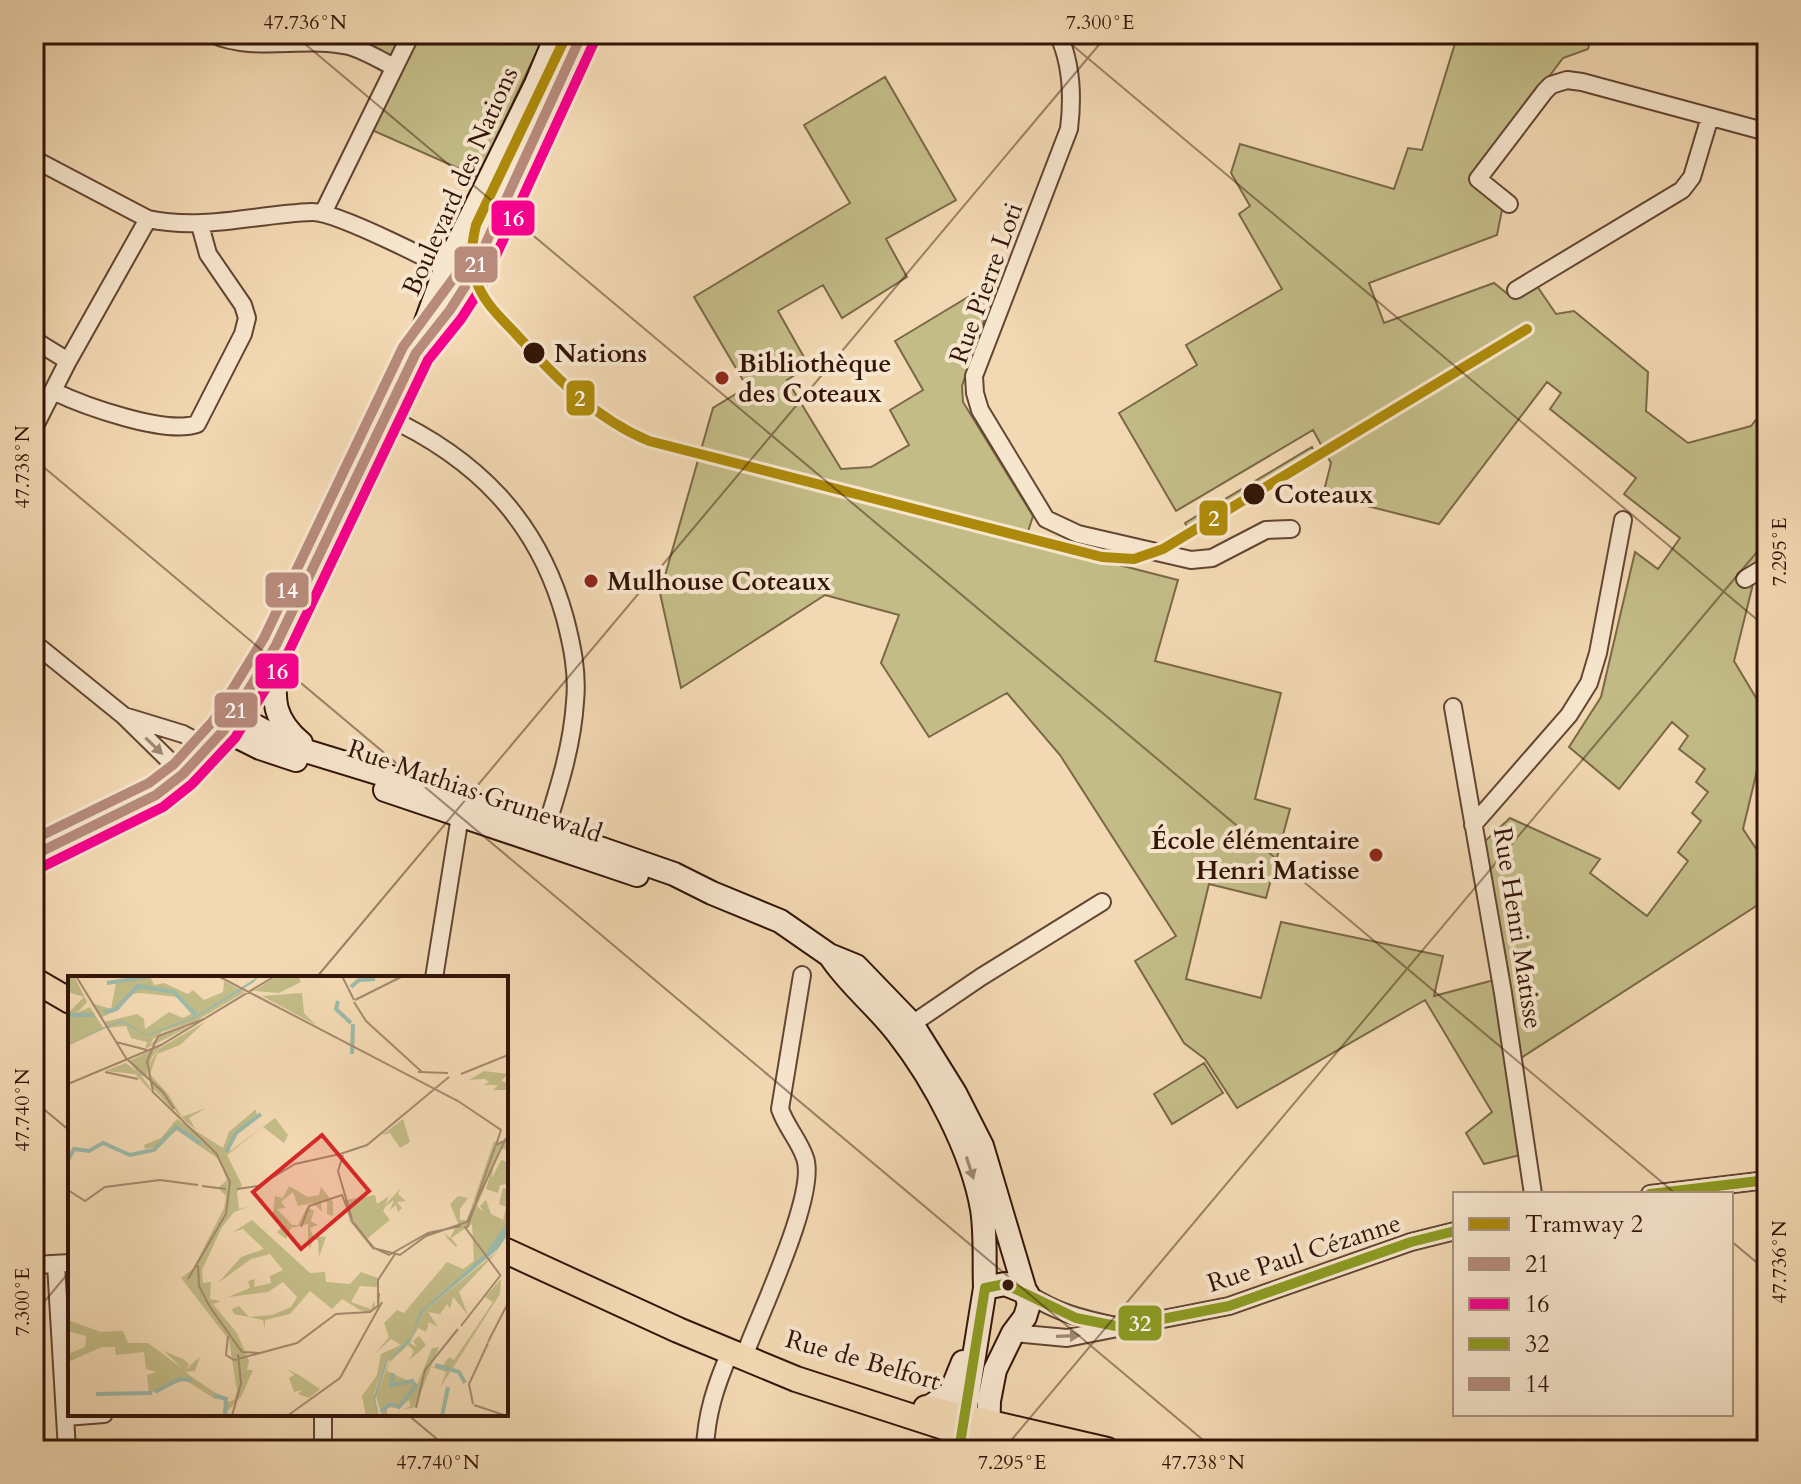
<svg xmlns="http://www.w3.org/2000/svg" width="1801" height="1484" viewBox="0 0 1801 1484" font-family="Cardo,serif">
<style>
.green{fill:#c3bc87;stroke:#7b6847;stroke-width:2}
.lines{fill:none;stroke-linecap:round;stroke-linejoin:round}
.street-casing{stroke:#634532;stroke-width:20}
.secondary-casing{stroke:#331407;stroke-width:26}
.primary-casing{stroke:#331407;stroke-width:28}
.street{stroke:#f7e6ce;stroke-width:16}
.secondary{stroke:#f7e6ce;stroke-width:22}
.primary{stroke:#f3d9b3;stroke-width:24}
.bus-1-casing{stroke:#f7e6ce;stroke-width:16}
.bus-2-casing{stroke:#f7e6ce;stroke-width:16}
.bus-3-casing{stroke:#f7e6ce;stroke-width:16}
.bus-4-casing{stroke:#f7e6ce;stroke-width:16}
.bus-1{stroke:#b78a7b;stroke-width:10}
.bus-2{stroke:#f6008d;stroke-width:10}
.bus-3{stroke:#8c9a21;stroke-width:10}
.bus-4{stroke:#b78a7b;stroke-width:10}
.tram-1-casing{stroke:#f7e6ce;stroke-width:16}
.tram-1{stroke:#ad8a0b;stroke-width:10}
.oneway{fill:#9f8874}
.ticks{fill:none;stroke:#331407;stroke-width:2;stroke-opacity:0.45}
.stop-dot{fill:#331407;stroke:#f7e6ce;stroke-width:3}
.poi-dot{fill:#8f2418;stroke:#f7e6ce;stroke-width:3}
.labels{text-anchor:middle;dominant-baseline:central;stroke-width:8;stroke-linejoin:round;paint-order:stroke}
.street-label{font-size:26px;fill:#331407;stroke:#f7e6ce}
.stop-label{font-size:26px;font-weight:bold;fill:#331407;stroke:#f7e6ce;text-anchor:start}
.poi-label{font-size:26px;font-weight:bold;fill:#331407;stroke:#f7e6ce;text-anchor:start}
.inset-river{fill:none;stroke:#9bbaab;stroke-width:4}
.inset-road{fill:none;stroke:#a68a6e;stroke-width:2}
.view{fill:#d62828;fill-opacity:0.15;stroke:#d62828;stroke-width:4}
.inset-edge{fill:none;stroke:#331407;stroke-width:4}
.line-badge{stroke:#f7e6ce;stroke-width:3}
.badge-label{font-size:22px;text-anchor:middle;font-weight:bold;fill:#fff}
.neatline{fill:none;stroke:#331407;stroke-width:3}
.ticks-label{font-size:20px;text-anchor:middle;fill:#331407}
</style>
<rect width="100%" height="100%" fill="#f3d9b3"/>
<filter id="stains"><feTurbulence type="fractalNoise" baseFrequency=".0025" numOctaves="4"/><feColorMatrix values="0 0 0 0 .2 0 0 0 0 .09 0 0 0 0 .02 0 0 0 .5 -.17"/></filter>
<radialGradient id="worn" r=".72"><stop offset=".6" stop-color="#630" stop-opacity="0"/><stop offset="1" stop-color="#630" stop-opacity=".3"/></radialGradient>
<!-- green -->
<path class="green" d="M212 34H545L478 177 365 127 394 68 351 47Z
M1454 34H1592L1588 49 1563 58 1472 179 1503 205 1497 235 1369 283 1384 323 1494 283 1514 299 1537 286 1556 314 1574 311 1648 372 1646 411 1688 443 1751 426 1767 406V575L1753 584 1734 661 1767 716V729L1743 829 1767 865V899L1507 1067 1520 1155 1484 1164 1466 1133 1492 1112 1425 1000 1237 1108 1205 1059 1184 1043 1135 961 1176 936 1060 755 1007 693 929 737 881 663 899 615 825 595 681 688 660 593 713 408 747 387 694 297 850 203 804 125 885 77 956 200 886 239 907 277 842 318 823 285 778 311 809 366 787 380 841 469 871 467 909 445 890 410 923 390 895 341 998 279 962 386 963 402 1033 516 1025 541 1178 580 1155 661 1281 693 1255 799 1290 809 1266 898 1209 884 1186 979 1261 998 1281 922 1443 956 1434 996 1509 976 1484 842 1510 818 1600 859 1590 873 1647 916 1688 861 1678 852 1701 821 1692 813 1708 792 1696 782 1705 769 1679 749 1688 736 1672 722 1619 789 1569 747 1601 697 1635 552 1658 569 1680 538 1624 494 1636 478 1550 409 1561 393 1547 382 1439 524 1323 495 1331 463 1313 430 1176 511 1119 413 1197 365 1186 345 1282 289 1239 214 1250 206 1231 173 1240 144 1394 189 1408 148 1422 150 1457 37Z
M1312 447 1318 458 1192 534 1185 523Z
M1204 1063 1223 1093 1172 1124 1154 1094Z"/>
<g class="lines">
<!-- street casing -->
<g class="street-casing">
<path id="street" d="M212 34C253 53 304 36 349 46 364 50 380 60 394 67
M1058 34C1072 64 1073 97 1069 129L974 376 975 393 980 410 1046 519 1078 534 1191 560 1212 558 1266 530 1291 529
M34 159 148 219
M1509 204 1478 179 1545 91 1551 85 1567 80 1582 82 1767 132
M323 213 411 34
M1516 290 1682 190 1692 177 1710 117
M34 340 68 361
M53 391C84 406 165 435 197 424L243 334 247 318 243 305 208 254 200 225
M385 416C476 458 538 520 565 618 572 645 578 673 575 702 572 749 557 793 543 838
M34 428 68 361 148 219C204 231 256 214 312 212 335 211 445 266 468 282
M1745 579 1767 566
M34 643 124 716
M1453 707 1503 993 1533 1194
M183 774 124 716 183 734 209 748
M1473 825 1569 715 1589 683 1598 653 1623 520
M434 978 460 816
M912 1024 981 977 1102 902
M1650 1194 1767 1180
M56 1264 67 1450
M34 1265 70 1263
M1027 1293C1055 1312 1082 1319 1116 1326
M1013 1333 1067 1338 1229 1306 1411 1242 1455 1231
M744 1357C758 1317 818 1194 805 1158 799 1140 786 1127 780 1109L802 975
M66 1417 104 1414
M323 1450V1414
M705 1450C706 1414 716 1385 730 1352"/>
</g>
<!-- secondary casing -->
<g class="secondary-casing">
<path id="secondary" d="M429 336 450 310 468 282 582 34
M276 647C277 688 264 712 301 743
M235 715 296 748 430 789 674 874 712 893 780 921 829 955 856 966 912 1024 955 1093 982 1146 1029 1304 1025 1317 1013 1333 995 1370 989 1401 988 1437
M224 730 260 748 296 760
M385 790 637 875
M34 855 156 795 202 756 235 715 276 645 412 360 446 267 536 84 557 34
M830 956C849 985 877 1006 898 1034 934 1080 972 1151 982 1209 986 1234 984 1263 985 1288
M927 1408 950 1394 963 1362
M959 1450 985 1288 1005 1284 1027 1293"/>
</g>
<!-- primary casing -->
<g class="primary-casing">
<path id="primary" d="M34 980 70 1001
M506 1251 678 1330 796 1379 947 1428 988 1445 1009 1450
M926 1408 1107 1450"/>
</g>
<!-- street -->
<use href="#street" class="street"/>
<!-- secondary -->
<use href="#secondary" class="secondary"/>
<!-- primary -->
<use href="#primary" class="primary"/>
<!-- bus-1 casing -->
<g class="bus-1-casing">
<path id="bus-1" d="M34 855 156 795 183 774 224 730 276 645 416 353 450 310 468 282 582 34"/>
</g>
<!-- bus-2 casing -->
<g class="bus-2-casing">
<path id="bus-2" d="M40 868 163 807 192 784 235 738 289 651 428 360 461 319 481 288 595 40"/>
</g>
<!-- bus-3 casing -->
<g class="bus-3-casing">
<path id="bus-3" d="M1650 1194 1767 1180
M959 1450 985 1288 1005 1284 1076 1318 1121 1327 1229 1306 1411 1242 1455 1231"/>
</g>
<!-- bus-4 casing -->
<g class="bus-4-casing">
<path id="bus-4" d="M34 839 149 783 174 764 213 721 264 638 403 347 456 275 567 34"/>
</g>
<!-- bus-1 -->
<use href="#bus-1" class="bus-1"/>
<!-- bus-2 -->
<use href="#bus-2" class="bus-2"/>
<!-- bus-3 -->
<use href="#bus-3" class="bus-3"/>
<!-- bus-4 -->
<use href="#bus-4" class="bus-4"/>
<!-- tram-1 casing -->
<g class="tram-1-casing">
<path id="tram-1" d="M567 34 476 225C472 243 469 262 476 280 483 302 500 317 516 334 555 377 594 418 649 441L1102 557 1134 559 1163 549 1527 329"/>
</g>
<!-- tram-1 -->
<use href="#tram-1" class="tram-1"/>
</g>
<!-- one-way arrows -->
<defs><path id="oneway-solid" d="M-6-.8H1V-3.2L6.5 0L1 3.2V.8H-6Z" transform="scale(2)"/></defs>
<g class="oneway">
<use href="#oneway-solid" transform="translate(154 746) rotate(44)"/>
<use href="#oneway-solid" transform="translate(970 1168) rotate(72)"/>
<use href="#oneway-solid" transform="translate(1068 1336) rotate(-2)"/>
</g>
<!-- ticks -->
<path class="ticks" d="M293 34 1676 1194M1059 34 1767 628M34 459 1215 1450M316 978 1108 34M34 1101 70 1131M1731 1241 1767 1271M34 1314 70 1271M407 1414 450 1450M1003 1450 1767 540"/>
<!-- markers -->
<g class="stop-dot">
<circle cx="534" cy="353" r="12"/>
<circle cx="1254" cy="494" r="12"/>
<circle cx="1008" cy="1285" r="7"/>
</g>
<g class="poi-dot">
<circle cx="722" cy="378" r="8"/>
<circle cx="591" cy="581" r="8"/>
<circle cx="1376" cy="855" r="8"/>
</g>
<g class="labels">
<!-- street labels -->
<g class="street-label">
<text transform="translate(460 181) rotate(-66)">Boulevard des Nations</text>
<text transform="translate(986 283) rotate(-70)">Rue Pierre Loti</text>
<text transform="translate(475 791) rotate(19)">Rue Mathias Grunewald</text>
<text transform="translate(1518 928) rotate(81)">Rue Henri Matisse</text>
<text transform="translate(1304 1253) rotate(-18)">Rue Paul Cézanne</text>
<text transform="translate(863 1360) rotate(16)">Rue de Belfort</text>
</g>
<!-- stop labels -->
<g class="stop-label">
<text x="554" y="353">Nations</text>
<text x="1274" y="494">Coteaux</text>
</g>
<!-- poi labels -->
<g class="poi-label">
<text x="738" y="363">Bibliothèque<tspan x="738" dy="30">des Coteaux</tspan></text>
<text x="607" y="581">Mulhouse Coteaux</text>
<text x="1360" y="840" text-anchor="end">École élémentaire<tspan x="1360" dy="30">Henri Matisse</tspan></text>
</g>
</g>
<!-- overview -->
<g transform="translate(68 976)">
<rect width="440" height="440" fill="#f3d9b3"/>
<path d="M0 0H6L19 26 9 37 22 31 36 53 0 70V37L16 21 0 16ZM82 0 86 9 96 7 120 18 125 14 136 24 155 16 156 5 177 16 128 45 94 56 85 63 82 69 93 58 123 50 77 73 79 66 63 62 58 50 39 52 23 27 43 33 48 7ZM73 17 109 21 123 38 115 42 101 36 77 53 76 43 69 38 36 46 34 41 51 34 62 18ZM209 0H230L233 6 211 17 186 15ZM234 17 236 37 248 49 194 20ZM138 45 112 69 89 78 82 98 100 118 114 141 138 132 121 142 128 154 111 139 109 137 94 114 106 135 85 112 80 98V81L79 102 73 99 89 122 67 98 37 95 58 87 68 95 61 85 93 70 84 81 81 90 86 80 92 72ZM416 95 440 98 433 105 440 107 439 114H425L430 109H416L421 106 417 103 401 104ZM188 133 189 142 168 157 161 176 207 142 220 159 216 167 195 151 159 179 174 209 169 216 171 233 182 230 166 236 154 251 134 294 135 307 143 306 142 323 153 325 145 328 169 357 181 385 179 394H185L173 421 154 440 157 427 166 424 169 415 161 364 113 302 125 293 156 232 158 220 150 212 159 204 152 184 109 154 87 171 77 173 76 169 93 162 109 143 155 172 161 156ZM335 143 342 166 332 172 322 157 314 159ZM440 161V174L432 173 409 230 416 236 412 230 418 224 423 238 435 244 438 231 431 228 435 212 440 213V245L433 259 407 290 353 336 343 360 317 387 306 418 311 440H298L294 420 309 399 313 378 333 369 323 363 307 378 321 361 316 347 329 334 336 337 379 286 395 293 406 285 404 248 383 262 389 269 388 271 379 262 377 257 382 262 390 247 382 228 390 220 400 222 392 233V244H399L426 165 432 168ZM433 184 440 186V208L432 209 430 217 418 213 425 188 424 202ZM221 210 240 221 251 219 253 211 265 226V240L259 238V226L253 225 254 236 245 227 230 230 225 216 213 226 218 232 209 233 224 249H230L239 231 246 235 243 245 250 249 242 252 245 260 258 261 251 281 250 264 245 263 242 273 240 268V248L223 252 218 263 209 256 216 249 205 238 207 220 215 222ZM333 212 330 218 338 225 329 226 334 232 330 236 328 229 322 234 326 224 318 230 315 235 322 244 300 262 282 246 277 224 307 219 309 228 321 220 317 229ZM184 244 242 297 257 296 258 306 282 308 293 296 310 302 309 311 292 310 283 326 303 333 306 325 307 331 301 336 292 334 274 323 264 333 242 315 222 338 197 344V353L195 344 166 338 164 333 171 330 181 341 204 339 223 331 229 321 215 306 200 316 160 321 182 312 180 305 187 303 186 311 203 307 202 300 215 294 202 278 183 283 150 307 173 281 196 273 175 253 165 256ZM431 274 391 316 400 339 385 321 382 333 379 328 372 338 360 336 370 351 361 346 358 356 350 352 342 367 349 371 345 365 351 360 358 369 350 377 341 384 346 375 340 369 321 387 319 395 349 409 364 372 371 371 347 431 335 434 342 430 341 424 331 432 318 431 320 440H314L308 420 323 381 341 367 355 336ZM433 303 432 318 372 412 378 396 361 390 373 392 381 381 386 384 425 326 417 321ZM0 344 33 356 55 355 60 367H80L115 393 96 375 115 383 121 388 117 394 132 381 127 395 117 396 153 421 147 423 117 404 81 417 79 399 88 396 78 393 76 376 48 379 47 371H34L0 386V378L17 371 18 360 0 355ZM219 393 231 399 252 413 241 422 230 418 234 414 226 416 221 402 226 399Z" fill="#c3bc87" fill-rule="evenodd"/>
<path d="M191 0 186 6 130 41 79 60 54 46 0 66 54 44 78 59 128 40ZM440 245V258L430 273 355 336 341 367 320 385 307 424 311 440 305 423 317 387 343 360 352 336 417 278Z" fill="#9bbaab"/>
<path class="inset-river" d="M39 7 83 0M283 11 291 4 307 3M270 25 268 33 283 47M36 36 48 33 70 10 106 16 128 39M0 39H26M284 78 285 48M158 176 168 157 193 138M0 184 6 173 21 175 35 167 62 179 86 174 108 151 133 168M367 389 391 396 397 407M87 416 111 403 124 404M28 418 84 417M146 419 158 423 157 440M313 436 322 428 331 431 348 410 344 405 324 409 325 397M374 440 380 411"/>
<path class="inset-road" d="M8 0 58 82 95 116 106 133M150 0 390 125 433 154 428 169 436 165M274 0 286 24M287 24 335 0M286 26 298 45 354 96M48 66 79 74M37 96 70 103M350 96 380 97M393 98 440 79M0 108 93 69 207 0M269 179 299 169 381 101M275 179 270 195 284 243M134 210 158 213M169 213 190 210 227 188 272 178M0 214 17 225 37 211 92 204 130 209M408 225 427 171M286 247 306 272 321 279 360 257 393 250M396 250 433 300M233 251 241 230 274 219 285 247 305 272 332 279 358 260 399 246 438 162M399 252 409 224M130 289 131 310 142 331 174 376 193 377M120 303 158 238 162 206 148 177 85 116 79 85 90 60 136 43M311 317 310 329V304L327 278M393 350 432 300M160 360 158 379 166 384 229 367 268 338 302 336 311 329M420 366 440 327M405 428 401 408 420 367M406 429 439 440M348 432 357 394 390 353M164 440 173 407 170 378M219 440 272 402 314 326"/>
<path class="view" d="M254 159 301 215 233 273 185 216Z"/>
<rect width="440" height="440" class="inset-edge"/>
</g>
<g class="line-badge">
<rect x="490" y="199" width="46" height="38" rx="8" fill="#f6008d"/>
<rect x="453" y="245" width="46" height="39" rx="8" fill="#b78a7b"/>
<rect x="565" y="379" width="31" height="38" rx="8" fill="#ad8a0b"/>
<rect x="1198" y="499" width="31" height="38" rx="8" fill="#ad8a0b"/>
<rect x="264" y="571" width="46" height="38" rx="8" fill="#b78a7b"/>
<rect x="254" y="652" width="46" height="38" rx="8" fill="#f6008d"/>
<rect x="213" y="691" width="46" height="38" rx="8" fill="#b78a7b"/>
<rect x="1117" y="1304" width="46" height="38" rx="8" fill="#8c9a21"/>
</g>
<g class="badge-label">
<text x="513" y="226">16</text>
<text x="476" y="272">21</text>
<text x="580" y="406">2</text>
<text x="1214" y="526">2</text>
<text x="287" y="598">14</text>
<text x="277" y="679">16</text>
<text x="236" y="718">21</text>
<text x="1140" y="1331">32</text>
</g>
<!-- margin -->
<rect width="1801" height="1484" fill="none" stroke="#f3d9b3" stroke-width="88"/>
<!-- legend -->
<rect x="1453" y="1192" width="280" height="224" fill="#f7e6ce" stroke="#a9927e" stroke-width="2"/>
<rect x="1469" y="1218" width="40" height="12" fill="#ad8a0b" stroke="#a9927e" stroke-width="2"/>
<text x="1525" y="1232" font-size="24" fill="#331407">Tramway 2</text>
<rect x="1469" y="1258" width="40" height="12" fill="#b78a7b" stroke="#a9927e" stroke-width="2"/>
<text x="1525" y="1272" font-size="24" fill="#331407">21</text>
<rect x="1469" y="1298" width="40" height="12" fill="#f6008d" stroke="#a9927e" stroke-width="2"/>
<text x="1525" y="1312" font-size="24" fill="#331407">16</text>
<rect x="1469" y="1338" width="40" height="12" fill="#8c9a21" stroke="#a9927e" stroke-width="2"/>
<text x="1525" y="1352" font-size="24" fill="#331407">32</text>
<rect x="1469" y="1378" width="40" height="12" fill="#b78a7b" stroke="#a9927e" stroke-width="2"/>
<text x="1525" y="1392" font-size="24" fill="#331407">14</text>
<rect x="44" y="44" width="1713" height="1396" class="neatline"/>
<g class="ticks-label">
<text x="305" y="29">47.736°N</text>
<text x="1100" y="29">7.300°E</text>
<text transform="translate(22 467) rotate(-90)" y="7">47.738°N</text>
<text transform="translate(1779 552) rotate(-90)" y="7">7.295°E</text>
<text transform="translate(22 1110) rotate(-90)" y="7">47.740°N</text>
<text transform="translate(1779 1262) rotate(-90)" y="7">47.736°N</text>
<text transform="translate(22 1302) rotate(-90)" y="7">7.300°E</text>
<text x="438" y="1469">47.740°N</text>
<text x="1012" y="1469">7.295°E</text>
<text x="1203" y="1469">47.738°N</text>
</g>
<rect width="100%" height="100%" filter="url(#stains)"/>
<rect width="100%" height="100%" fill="url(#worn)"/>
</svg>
